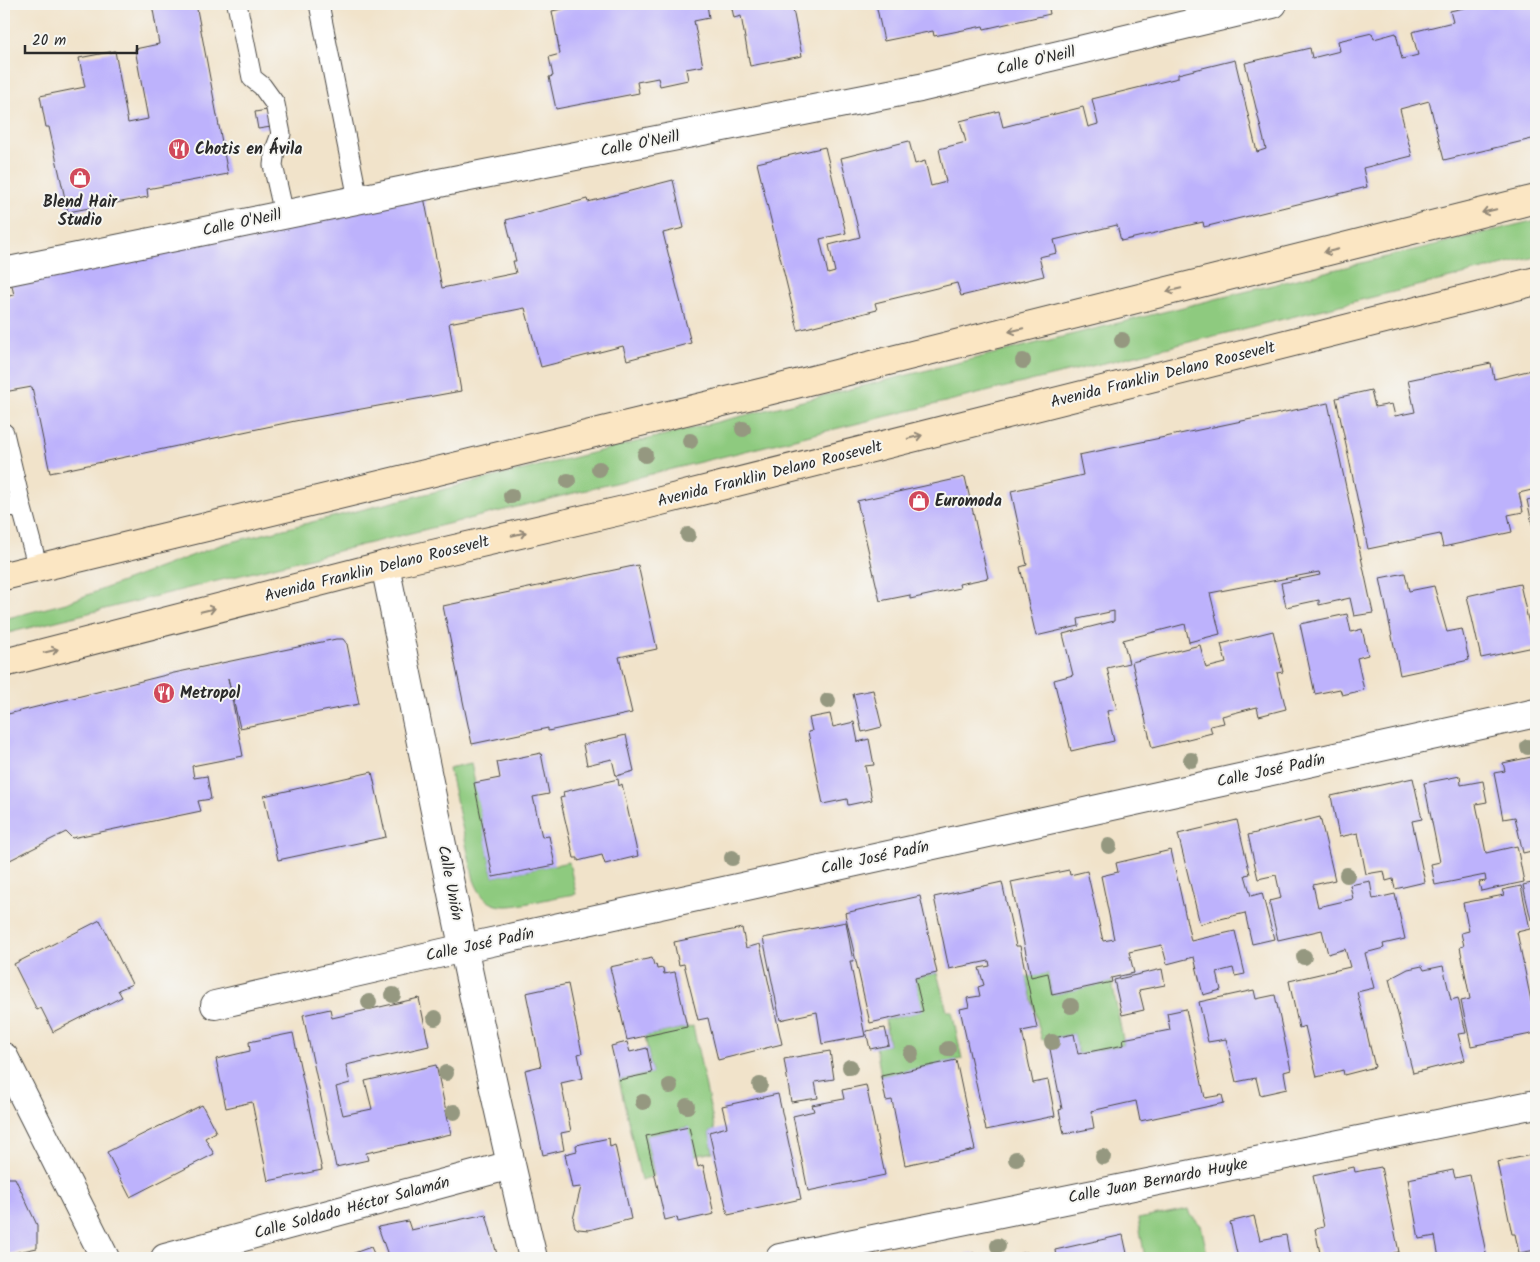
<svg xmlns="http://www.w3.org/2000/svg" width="1540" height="1262" viewBox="0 0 1540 1262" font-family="Kalam,sans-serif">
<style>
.green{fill:#8eca7f;stroke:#5c7a55}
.building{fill:#bdb2fc}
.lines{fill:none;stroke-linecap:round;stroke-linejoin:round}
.service-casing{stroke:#494743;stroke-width:21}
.minor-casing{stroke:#494743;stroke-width:30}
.secondary-casing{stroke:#494743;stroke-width:30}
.service{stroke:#fff;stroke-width:19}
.minor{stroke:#fff;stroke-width:28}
.secondary{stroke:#fbe6c3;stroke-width:28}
.tree{fill:#959880}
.oneway{stroke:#938877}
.labels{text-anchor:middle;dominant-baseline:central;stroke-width:4;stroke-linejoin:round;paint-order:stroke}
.street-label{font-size:16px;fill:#2b2b2b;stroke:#f6f6f2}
.poi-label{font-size:16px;font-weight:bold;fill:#2b2b2b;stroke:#f6f6f2;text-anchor:start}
</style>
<rect width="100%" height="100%" fill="#f6f6f2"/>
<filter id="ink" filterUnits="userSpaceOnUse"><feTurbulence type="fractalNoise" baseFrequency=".02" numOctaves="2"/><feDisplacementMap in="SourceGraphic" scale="10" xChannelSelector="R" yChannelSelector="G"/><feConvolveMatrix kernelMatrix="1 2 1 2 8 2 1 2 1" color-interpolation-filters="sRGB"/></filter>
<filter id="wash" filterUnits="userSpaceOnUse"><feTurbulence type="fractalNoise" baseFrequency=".0096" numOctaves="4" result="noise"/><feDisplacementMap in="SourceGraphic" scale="20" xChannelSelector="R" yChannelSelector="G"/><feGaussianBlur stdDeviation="1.12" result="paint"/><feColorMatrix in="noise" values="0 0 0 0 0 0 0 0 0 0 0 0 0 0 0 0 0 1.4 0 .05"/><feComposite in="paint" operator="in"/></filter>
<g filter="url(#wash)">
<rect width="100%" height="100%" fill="#f1e3ca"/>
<!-- green -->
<path class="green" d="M1536 220V257L362 545 4 634V619L66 603 223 544Z
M471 763 493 877 569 862 576 894C562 896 548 899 534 902 505 908 486 912 474 880L449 768Z
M937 973 947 1011H952L962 1059 881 1076 876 1047 889 1045 885 1020 922 1011 915 978Z
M1048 973 1052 995 1112 982 1124 1045 1078 1054 1074 1034 1042 1040 1026 977Z
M693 1026 715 1131 709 1132 713 1152 695 1156 688 1127 646 1136 654 1176 641 1180 619 1080 652 1073 645 1036Z
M1188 1209 1190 1215 1201 1225 1208 1258H1145L1138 1219Z"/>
<g id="blocks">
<!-- building -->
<path class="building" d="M152 4H196L228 174 147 189 148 197 68 212 49 127H46L40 96 85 87 79 58 115 51 128 123 148 119 135 49 159 44Z
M576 4H707L709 18 694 21 703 66 686 69 688 80 660 86 658 78 637 82 639 93 556 109 549 77 553 76 549 57 560 54 552 11 576 6Z
M731 4H792L802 56 750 66 741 16 734 18Z
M876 4H1048L1050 14 984 29 983 26 934 36 933 31 884 41Z
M1482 4H1536V138L1444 160 1429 101 1400 109 1412 156 1363 168 1367 187 1204 227 1203 222 1121 241 1117 225 1054 240 1057 253 1039 257 1044 276 961 296 957 283 875 303 877 310 798 330 757 163 825 147 846 233 820 239 828 274 835 272 829 245 860 237 841 158 909 141 915 164 925 161 931 186 946 182 939 149 966 142 960 121 999 111 1003 127 1083 107 1088 127 1098 124 1092 99 1178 78V74L1235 60 1257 152 1266 149 1245 63 1310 48 1312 58 1340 51 1338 41 1372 33 1374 39 1396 33 1402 59 1418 55 1412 32 1453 22 1450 11Z
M267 110 271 127 258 129 255 112Z
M673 180 684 228 663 233 691 343 627 360 623 346 541 367 525 308 449 323 461 391 295 421 50 473 32 387 4 392V297L14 295 10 277 424 197 442 288 516 273 513 261H516L506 220 587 199 588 202Z
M1491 363 1494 379 1536 369V489L1519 493 1523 512 1508 515 1512 532 1443 547 1440 534 1368 549 1336 398 1371 390 1375 407 1392 404 1395 416 1415 412 1408 380Z
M1328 403 1373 613 1354 616 1350 598 1319 605V600L1286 607 1281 583 1320 575 1319 572 1210 593 1220 634 1189 642 1185 624 1123 640 1129 663 1107 668 1117 709 1107 711 1114 741 1071 751 1054 680 1073 675 1063 634 1114 621V611L1078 619 1079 626 1036 636 1020 567 1027 565 1011 491 1083 475 1079 455Z
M965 477 988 578 959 584 960 588 910 599V595L880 601 857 501Z
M1536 498V527L1533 528 1527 500Z
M638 565 657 649 619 657 632 713 548 731V728L472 744 443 606Z
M1405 573 1409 591 1434 586 1447 632 1462 629 1469 660 1400 675 1380 578Z
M1520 584 1534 647 1481 658 1467 596Z
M1347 614 1351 632 1362 629 1368 655 1357 658 1364 690 1342 695 1340 689 1315 694 1300 624Z
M1273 631 1283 672 1277 673 1286 709 1259 716 1257 707 1222 716 1224 723 1210 726 1212 733 1152 748 1132 662 1200 645 1206 668 1226 663 1221 644Z
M336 639H343L347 644 359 704 240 728 228 678 243 756 192 766 194 778 207 776 211 799 198 801 201 811 72 838 66 832 4 863V715L174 673Z
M873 690 882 727 862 732 853 694Z
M830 714 833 727 854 722 858 742 869 739 874 765 865 766 872 800 848 805 847 799 823 804 808 732 812 731 809 718Z
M626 735 634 771 616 776 612 759 587 765 583 745Z
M541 753 549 794 533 797 542 837 549 836 555 865 493 877 474 783 500 778 497 762Z
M1536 756V850L1523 853 1515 817 1503 819 1494 773 1505 771 1503 763Z
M372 772 386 837 278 860 264 796Z
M1460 776 1461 785 1483 781 1487 802 1476 804 1486 853 1517 846 1524 882 1481 891 1479 882 1486 881 1485 875 1435 885 1431 864 1440 862 1424 783Z
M1413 778 1422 819 1412 821 1425 882 1395 889 1393 879 1386 881 1384 871 1366 874 1358 833 1339 837 1331 796Z
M618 779 619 786 622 784 638 856 605 864 602 855 578 861V858H574L560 798 564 797 563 792Z
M1320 817 1335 880 1313 885 1318 907 1353 899 1350 885 1370 881 1373 899 1395 894 1405 939 1383 944 1384 948 1365 953 1374 988 1357 992 1375 1067 1344 1075 1343 1070 1317 1077 1305 1026 1299 1028 1289 981 1350 967 1345 949 1328 954 1322 930 1278 940 1269 901 1281 898 1276 875 1258 879 1248 835Z
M1237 820 1250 874 1245 875 1251 896 1262 893 1274 939 1252 944 1245 913 1200 924 1178 834Z
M1171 850 1191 941 1235 931 1245 974 1235 976 1233 968 1217 972 1221 990 1203 995 1194 957 1167 964 1162 945 1129 952 1134 973 1111 978 1112 982 1052 995 1048 973 1031 977 1011 882 1069 870 1070 875 1087 871 1103 941 1114 939 1101 876 1118 872 1116 863Z
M1002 882 1016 946H1020L1037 1028 1022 1031 1033 1083 1048 1080 1055 1116 986 1130 960 1009 969 1007 967 998 980 996 978 987 984 985 979 968 990 966 989 961 949 969 934 897Z
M1536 882V919L1531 920 1523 885Z
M1521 886 1530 929 1517 932 1536 1025V1033L1471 1046 1461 1001 1470 999 1460 947 1464 946 1461 933 1469 931 1463 903 1504 895 1502 890Z
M920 896 937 973 915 978 923 1011 870 1023 845 913Z
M100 920 132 984 118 990 122 997 53 1032 41 1008 37 1010 14 964Z
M846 922 853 961H850L865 1036 822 1044 817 1012 780 1020 763 938Z
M742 928 746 948 760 944 782 1044 718 1060 708 1018 698 1020 684 964 679 965 674 942Z
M652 958 654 965 656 964 657 969 663 968 664 974 675 972 687 1027 627 1040 610 967Z
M1422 966 1424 970 1443 966 1451 1000 1458 998 1466 1033 1458 1034 1465 1060 1413 1073 1389 979 1408 969Z
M1162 969 1165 985 1139 990 1144 1010 1122 1015 1114 980Z
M568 984 582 1053 578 1054 583 1078 561 1083 571 1131 561 1133 564 1150 543 1155 525 1070 541 1066 526 993Z
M1254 990 1256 999 1275 995 1291 1070 1284 1072 1287 1089 1260 1095 1256 1078 1236 1082 1226 1039 1208 1042 1199 1002Z
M419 998 429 1046 346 1065 350 1083 336 1087 343 1115 372 1109 365 1081 436 1065 451 1134 366 1153 368 1160 336 1167 303 1015 330 1009 332 1018Z
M1186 1009 1205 1098 1222 1095 1224 1103 1140 1121 1136 1101 1091 1111 1094 1128 1064 1134 1059 1110 1062 1109 1048 1039 1074 1034 1078 1054 1124 1045 1123 1039 1170 1030 1167 1013Z
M885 1028 889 1045 870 1049 866 1031Z
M293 1033 322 1170 268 1181 252 1102 226 1108 216 1059 250 1051 249 1042Z
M627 1042 630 1052 647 1048 652 1073 619 1080 611 1046Z
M830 1051 834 1079 815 1082 818 1098 791 1102 784 1059Z
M956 1060 975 1150 905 1165 892 1100 886 1101 881 1076Z
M866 1085 885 1175 808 1191 793 1116 814 1111 812 1105 844 1099 842 1090Z
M778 1094 801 1199 728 1215 709 1132 727 1127 722 1106Z
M202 1105 216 1132 205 1138 214 1154 130 1197 107 1152Z
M689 1127 698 1167 703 1165 714 1214 678 1222 677 1217 665 1220 646 1136Z
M609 1138 610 1147 615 1145 631 1219 589 1230 578 1229 575 1227 573 1219 581 1187 572 1188 565 1154 577 1151 576 1145Z
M1536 1154V1250L1519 1253 1515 1234H1512L1497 1162Z
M1354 1167 1355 1172 1381 1167 1399 1252 1393 1253 1395 1258H1321L1315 1229 1324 1227 1313 1176Z
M1453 1170 1455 1178 1470 1175 1487 1258H1439L1435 1236 1419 1239 1408 1179Z
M4 1176 8 1178H15L37 1225V1248L4 1255Z
M486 1214 498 1258H389L378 1227 408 1221 411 1230Z
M1254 1216 1260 1240 1286 1235 1290 1258H1238L1230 1222Z
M1123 1235 1128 1258H1056L1055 1250Z
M371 1247 376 1258H340Z
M1027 1252 1029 1258H1003Z
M974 1253 975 1258H954V1257Z"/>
</g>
</g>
<g filter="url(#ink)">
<use href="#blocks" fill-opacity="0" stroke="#494743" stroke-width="1"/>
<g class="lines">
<!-- service casing -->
<g class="service-casing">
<path id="service" d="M237 4 252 78 262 86 275 104 281 134 275 150 273 165 284 214
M319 4 358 199
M4 433 21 505
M4 508 21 505 38 568"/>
</g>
<!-- minor casing -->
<g class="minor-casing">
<path id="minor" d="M4 272 444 182 920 88 1273 4
M385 565C432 797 478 1029 533 1258
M215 1005 464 948 1536 713
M4 1057 105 1258
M165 1258 511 1165
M780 1258 1536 1104"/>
</g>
<!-- secondary casing -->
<g class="secondary-casing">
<path id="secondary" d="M4 576 772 390 1536 199
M4 663 385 565 637 507 1536 281"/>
</g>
<!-- service -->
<use href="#service" class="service"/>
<!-- minor -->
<use href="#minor" class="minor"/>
<!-- secondary -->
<use href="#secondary" class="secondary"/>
</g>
<!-- trees -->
<g class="tree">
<circle cx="1122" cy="340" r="8"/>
<circle cx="1023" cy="361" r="8"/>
<circle cx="743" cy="429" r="8"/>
<circle cx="690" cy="441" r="8"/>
<circle cx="645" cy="455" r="8"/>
<circle cx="599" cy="469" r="8"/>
<circle cx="568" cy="481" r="8"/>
<circle cx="511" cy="496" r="8"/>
<circle cx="688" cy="535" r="8"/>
<circle cx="828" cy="701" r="8"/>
<circle cx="1528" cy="747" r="8"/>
<circle cx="1191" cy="760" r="8"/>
<circle cx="1109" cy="846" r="8"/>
<circle cx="732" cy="858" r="8"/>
<circle cx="1347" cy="875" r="8"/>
<circle cx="1304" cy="957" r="8"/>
<circle cx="393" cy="995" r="8"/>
<circle cx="369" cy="1002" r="8"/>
<circle cx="1071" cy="1006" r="8"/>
<circle cx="435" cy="1018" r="8"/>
<circle cx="1052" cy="1042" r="8"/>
<circle cx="948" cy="1049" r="8"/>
<circle cx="911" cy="1054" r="8"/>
<circle cx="850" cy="1067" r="8"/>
<circle cx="446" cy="1073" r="8"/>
<circle cx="760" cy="1085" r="8"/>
<circle cx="670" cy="1086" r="8"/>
<circle cx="643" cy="1102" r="8"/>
<circle cx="687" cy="1106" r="8"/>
<circle cx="454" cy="1112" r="8"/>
<circle cx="1103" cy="1157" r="8"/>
<circle cx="1016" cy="1159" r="8"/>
<circle cx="998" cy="1246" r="8"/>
</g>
<!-- one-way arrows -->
<defs><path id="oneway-shaft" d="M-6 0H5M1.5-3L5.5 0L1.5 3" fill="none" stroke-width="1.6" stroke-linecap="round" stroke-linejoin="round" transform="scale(1.25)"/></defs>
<g class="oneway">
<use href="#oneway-shaft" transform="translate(1489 211) rotate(166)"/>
<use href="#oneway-shaft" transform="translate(1331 251) rotate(166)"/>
<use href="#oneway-shaft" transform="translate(1174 290) rotate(166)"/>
<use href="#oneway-shaft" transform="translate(1016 330) rotate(166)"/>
<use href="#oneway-shaft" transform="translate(915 437) rotate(-14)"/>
<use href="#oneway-shaft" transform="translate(519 534) rotate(-13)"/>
<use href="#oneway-shaft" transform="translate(208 610) rotate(-14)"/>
<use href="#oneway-shaft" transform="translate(51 651) rotate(-14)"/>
</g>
</g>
<!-- icons -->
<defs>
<g id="restaurant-disc" transform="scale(1.125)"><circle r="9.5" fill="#d1495b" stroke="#f6f6f2"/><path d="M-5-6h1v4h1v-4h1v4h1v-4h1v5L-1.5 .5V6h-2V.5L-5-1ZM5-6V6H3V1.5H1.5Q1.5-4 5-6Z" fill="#fff"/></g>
<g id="shop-disc" transform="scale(1.125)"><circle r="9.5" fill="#d1495b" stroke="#f6f6f2"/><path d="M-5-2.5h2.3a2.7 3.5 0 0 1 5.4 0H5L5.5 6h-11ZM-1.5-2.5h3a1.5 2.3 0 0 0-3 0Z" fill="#fff"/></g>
</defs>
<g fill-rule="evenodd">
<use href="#restaurant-disc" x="179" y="149"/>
<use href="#shop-disc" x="80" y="178"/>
<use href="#shop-disc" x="919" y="501"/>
<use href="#restaurant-disc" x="164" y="693"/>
</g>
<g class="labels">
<!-- street labels -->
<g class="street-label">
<text transform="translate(1036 61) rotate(-13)">Calle O'Neill</text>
<text transform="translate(640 144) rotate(-11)">Calle O'Neill</text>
<text transform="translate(242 223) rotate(-12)">Calle O'Neill</text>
<text transform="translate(1163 375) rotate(-14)">Avenida Franklin Delano Roosevelt</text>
<text transform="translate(770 474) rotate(-14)">Avenida Franklin Delano Roosevelt</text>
<text transform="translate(377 569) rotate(-14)">Avenida Franklin Delano Roosevelt</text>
<text transform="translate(1271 771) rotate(-12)">Calle José Padín</text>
<text transform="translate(875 858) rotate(-12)">Calle José Padín</text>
<text transform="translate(450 883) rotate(79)">Calle Unión</text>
<text transform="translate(480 945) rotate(-12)">Calle José Padín</text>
<text transform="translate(1158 1181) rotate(-11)">Calle Juan Bernardo Huyke</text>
<text transform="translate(352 1208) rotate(-15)">Calle Soldado Héctor Salamán</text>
</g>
<!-- poi labels -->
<g class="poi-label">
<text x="195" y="149">Chotis en Ávila</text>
<text x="80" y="202" text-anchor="middle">Blend Hair<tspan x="80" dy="18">Studio</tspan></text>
<text x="935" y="501">Euromoda</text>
<text x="180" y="693">Metropol</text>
</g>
</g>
<!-- margin -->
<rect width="1540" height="1262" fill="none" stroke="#f6f6f2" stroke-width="20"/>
<!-- scale -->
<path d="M25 45v8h112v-8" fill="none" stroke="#2b2b2b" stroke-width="2.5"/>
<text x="32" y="45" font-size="15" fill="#2b2b2b" stroke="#f6f6f2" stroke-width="4" paint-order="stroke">20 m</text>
</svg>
